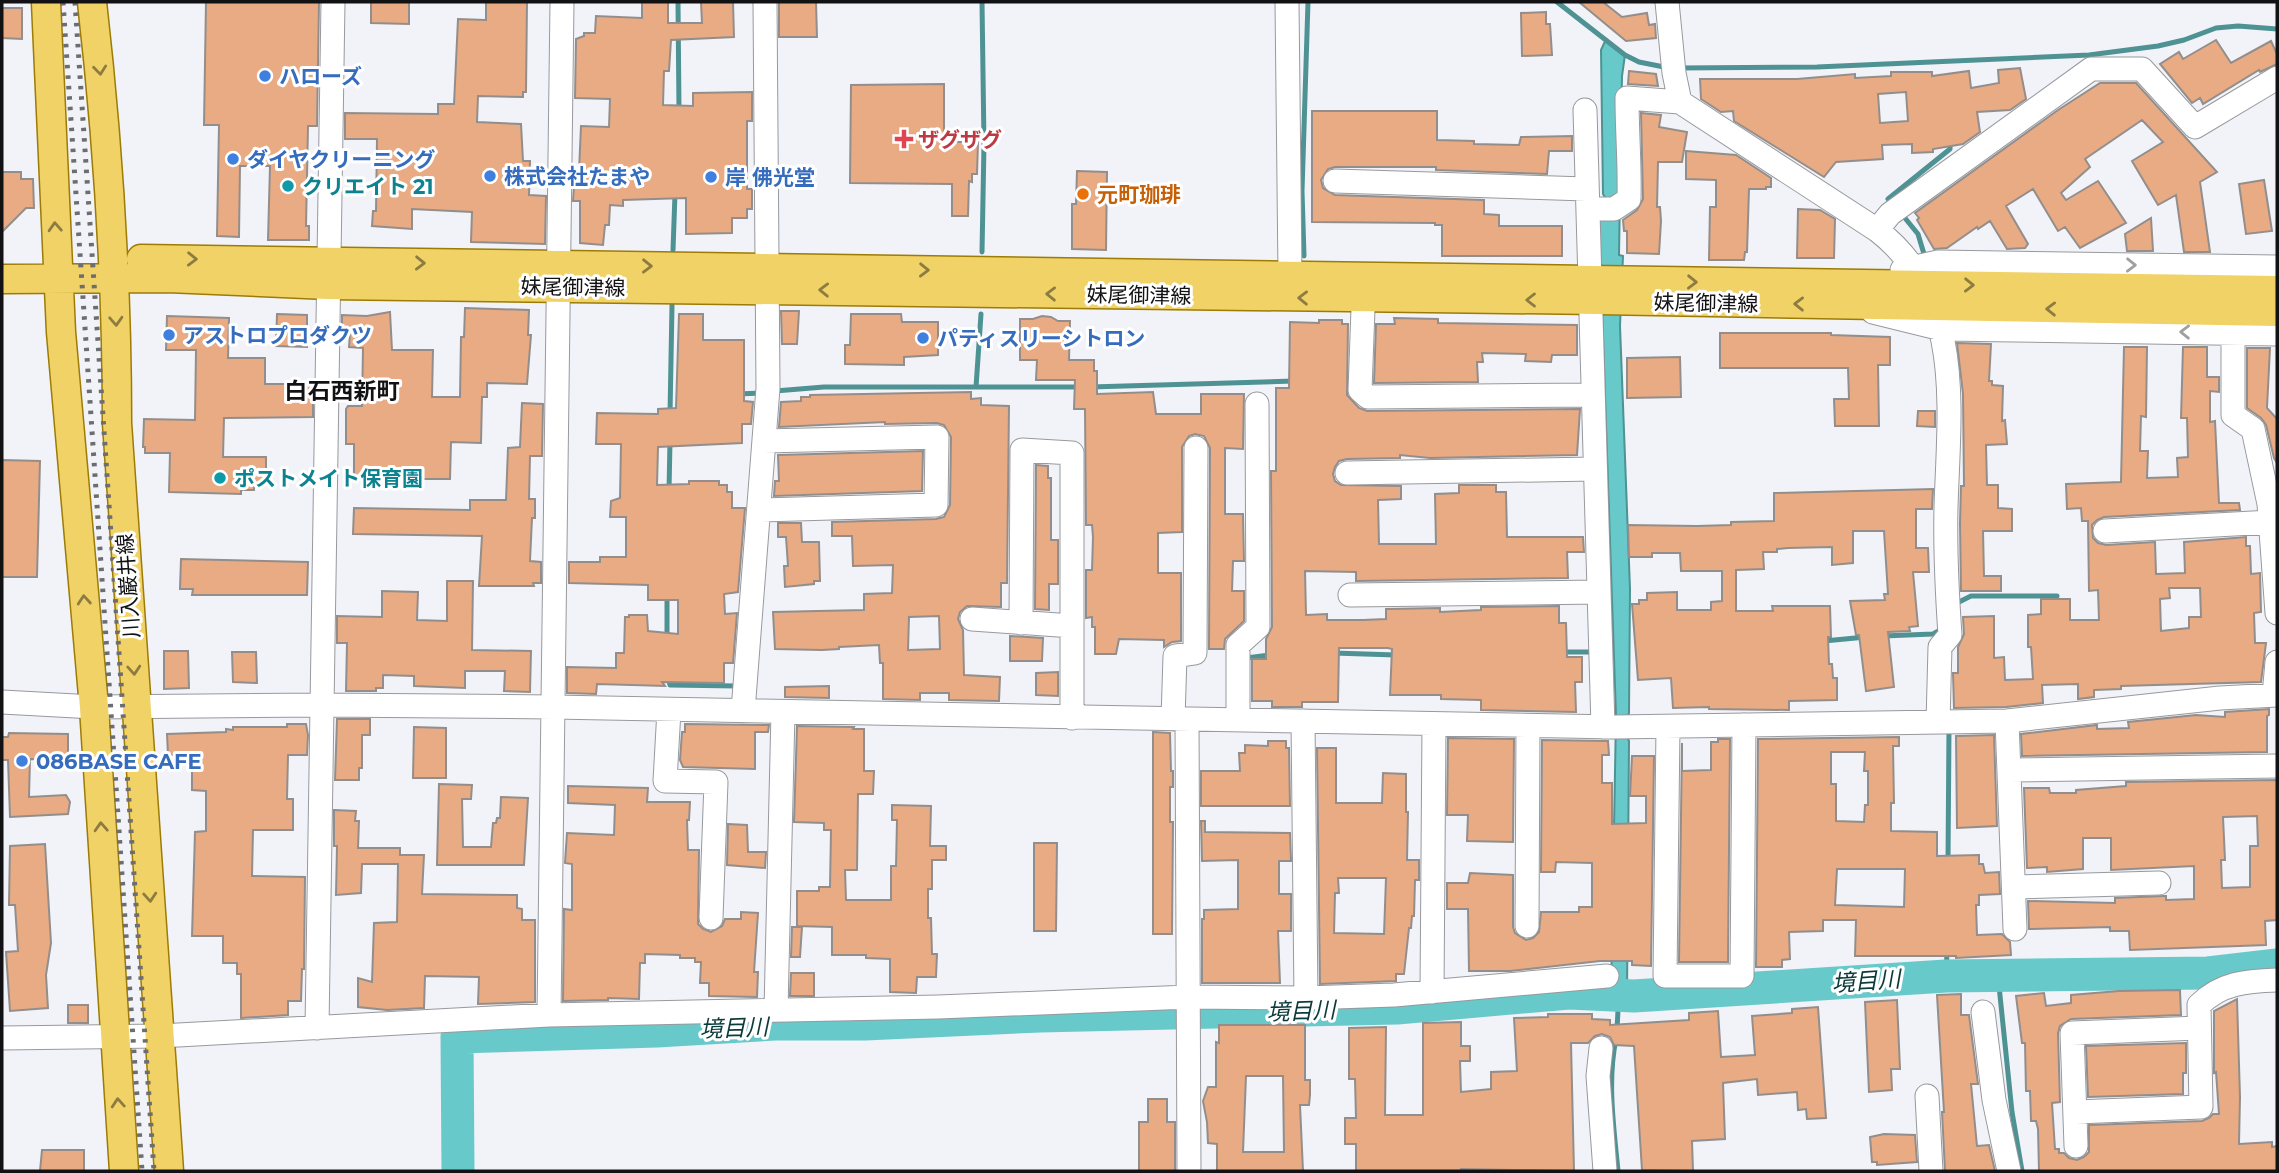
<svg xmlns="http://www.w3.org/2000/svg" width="2279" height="1173" viewBox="0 0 2279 1173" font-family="Montserrat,'Noto Sans JP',sans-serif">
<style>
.water{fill:#68c9ca;stroke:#4e9293;stroke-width:2}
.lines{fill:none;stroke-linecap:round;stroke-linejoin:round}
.stream{stroke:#4e9293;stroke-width:5}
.river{stroke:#68c9ca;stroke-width:33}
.building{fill:#e9ab83;stroke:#938e8c;stroke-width:2;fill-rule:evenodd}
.minor-casing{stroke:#97999d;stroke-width:25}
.major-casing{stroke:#9d7b07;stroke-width:31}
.minor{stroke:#fff;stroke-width:23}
.major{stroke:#f1d266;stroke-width:28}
.rail{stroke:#6c6d70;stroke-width:5;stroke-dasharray:3.5 7;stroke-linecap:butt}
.oneway{stroke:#8d7c41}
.oneway2{stroke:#a0a0a1}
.shop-dot{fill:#3f7fe0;stroke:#fff;stroke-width:2.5}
.health-dot{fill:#e0444e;stroke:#fff;stroke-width:2.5}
.culture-dot{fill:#0f9aa8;stroke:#fff;stroke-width:2.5}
.food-dot{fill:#e8710a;stroke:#fff;stroke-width:2.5}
.labels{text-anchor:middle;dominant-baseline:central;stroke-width:6;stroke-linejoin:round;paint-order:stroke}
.shop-label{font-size:21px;font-weight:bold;fill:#366cbe;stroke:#fff;text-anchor:start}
.health-label{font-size:21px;font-weight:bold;fill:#be3a42;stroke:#fff;text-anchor:start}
.culture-label{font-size:21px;font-weight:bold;fill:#0d838f;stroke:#fff;text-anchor:start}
.food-label{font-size:21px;font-weight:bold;fill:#c56008;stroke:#fff;text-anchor:start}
.street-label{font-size:21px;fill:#121214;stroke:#fff}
.neighbourhood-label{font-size:23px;font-weight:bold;fill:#121214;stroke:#fff}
.water-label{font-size:23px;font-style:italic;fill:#0b3a3b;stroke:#fff}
</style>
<rect width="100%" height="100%" fill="#f1f3f8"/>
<!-- water -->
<path class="water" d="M1606 39 1625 55 1622 76 1619 255 1623 256 1620 326 1630 589 1629 713C1625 721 1625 733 1629 741L1627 996H1611L1616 716 1599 221 1609 204 1603 194 1601 50Z"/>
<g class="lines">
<!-- stream -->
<path class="stream" d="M678 2 679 111
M982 2 984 144 982 252
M1557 2 1625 55 1639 62 1669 68
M1679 68 1817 67 2089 55 2158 46 2184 40 2216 28 2238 26 2277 29
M1893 205 1888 199 1950 149V141
M1900 212 1918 234 1924 254
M673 250 675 194
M1304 256 1302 191 1308 2
M976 387 981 314
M1090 387 1294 381
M775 391 824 387H1080
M737 394 762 393
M670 414 672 305
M669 491 670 441
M667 595V638
M1955 604 1971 596H2057
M1883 636 1933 634 1942 629
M1824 641 1866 637
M1560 652H1591
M1333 653 1396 655
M1246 658 1270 655
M668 675 670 685 737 686
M1948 862 1949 728
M1946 976 1947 952
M1998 976 2012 1112 2022 1171
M1617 1030 1619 990
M1616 1039C1607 1082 1614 1128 1618 1171"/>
<!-- river -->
<path class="river" d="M458 1171 457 1037 657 1031 775 1024H865L1040 1016 1397 1008 1569 993 1634 996 1946 976 2208 973 2277 965"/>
</g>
<!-- building -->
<path class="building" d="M206 2H319L317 126H308L306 226H309V240H268L270 166H240L239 237 217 236 219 125H204Z
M371 2H409V24L371 23Z
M486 2H527L526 92H523V97L478 96 477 122 521 124 523 161H530L529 195 546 196 545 244 471 242 472 212 412 209V229L372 226 373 211H376L377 139H345V113L438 114V104H454L458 19 486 20Z
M642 2H668V23H702L701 2H733L734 37 671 40 669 71H664L663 105 693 106V93L752 92V121H747V189H752V209H747V218H732V233L686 234V198L623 200V206L610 205 609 225H605L603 245 580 243V201H573L575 171H579L581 126 609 127 610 99 575 98 576 39 584 36V33H595L596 16 642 18Z
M779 2H816L817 37H779Z
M1579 2H1603L1622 17 1647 13 1649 25 1655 24 1656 38 1626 41Z
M2 8H22V39L2 38Z
M1546 12V24H1550L1552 55 1522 56 1521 13Z
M2216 40 2231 63 2271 41 2277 54V64L2260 72 2259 70 2203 104 2200 98 2192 103 2160 64 2179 52 2183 59Z
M2020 68 2026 99 2010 110 1977 112 1980 132 1963 144 1933 149V152L1912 153V144L1882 145 1883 159 1836 162 1824 177 1734 121 1733 111 1721 112 1701 99 1700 79H1797L1855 74V78L1891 76V72H1932V76L1969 71 1971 88 1999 83 1998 70ZM1906 92 1908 121 1880 123 1878 94Z
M1629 71 1656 74 1658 86 1628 84Z
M2100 83H2136L2217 172 2200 182 2210 252H2184L2176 195 2158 205 2132 161 2163 142 2142 120 2085 159 2090 167 2061 193 2066 200 2098 181 2126 223 2080 248 2065 227 2058 231 2033 189 2006 206 2028 244 2025 248 2007 249 1990 221 1978 229 1977 227 1947 248 1934 249 1917 220 1919 218 1915 213 2058 110Z
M944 84V142H978L977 174H972V182L969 181 968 216H952V184L850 183 851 85Z
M1312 111H1437V140L1474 141V144L1519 145 1521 137 1572 136V151H1549L1547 174 1436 170V167H1335L1328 169 1321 180 1323 188 1335 195 1484 200V214L1499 215V226H1562V256H1442V225H1435V223L1312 222Z
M1641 113 1661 115 1659 127 1687 132 1682 162H1658L1657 207H1660L1661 221 1659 254 1627 253V231H1624L1623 220 1637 210 1643 199Z
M1686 151 1736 155 1771 178V187H1766V189H1749L1747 252H1745L1744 260H1709L1710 207H1716V180L1686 179Z
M1077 171 1107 172 1106 250 1072 249V204H1076Z
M2 172H21V179H33L34 208H26L2 232Z
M2264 180 2272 231 2246 234 2239 184Z
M1798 209 1820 210 1835 219 1834 258H1797Z
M2151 218 2153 251H2127L2125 234Z
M465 308 529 310 528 335H531L527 384 487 383V397H482L481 443 451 442 450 479H354V444H346V409L348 406H362L363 348 349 347 350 334H342V315L367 316 390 312 392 350H433L432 397H460L461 337H464Z
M781 311H799L797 344H782Z
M277 314 307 315V347L276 346Z
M679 314H703V340H744V401L753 402 751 424H742V443L658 447 657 485 689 484V481H719V485H727V492H732V508H745L738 592 724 594 725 614 737 613 733 663H724V683L662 682 665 686 597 684 596 694 567 693V667L616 668V653H624L625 617H629V615H647L648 631 678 634V600H648V585L569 583V562H600V557H626V517H610L611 501 620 498 621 444H596L597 413 658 414V409L676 408Z
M851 314H901L902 322H938V355L904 357V365L845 364V345H850Z
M167 316 229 318 228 358H265V384H313V417L224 418 223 457H266V483H254V490H241V494L169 492 170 453H145V447H143L144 419 195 420 196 350H166Z
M1042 316 1051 317 1058 321H1070L1069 360H1094V371H1097V394L1153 392 1156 414H1201V394H1244L1243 449 1225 448V514H1243L1244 561H1233L1232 591H1244V621L1225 639 1224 649H1209L1210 448 1204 436 1195 434 1189 436 1182 447V532L1158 533V573H1181V641L1172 642 1164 647V640L1119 639 1116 654H1095V627H1092V617L1086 618V570H1092L1093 537 1092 525H1086L1085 409H1074L1075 380H1036L1037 360H1020V319H1033Z
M1394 318 1438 319V323L1577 325V355H1552L1551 362 1525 361 1526 354 1482 353 1483 362H1477L1478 382 1374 383 1376 324H1395Z
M1319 320H1342V324H1348L1347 395 1359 408 1367 411 1580 409 1577 455 1430 458 1400 455V458L1347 459 1339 461 1335 467 1333 474 1335 481 1341 485 1401 486V499L1378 500 1379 544H1436L1435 494 1459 493V485H1496V492H1506L1507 537H1583L1584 552H1567L1568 578 1356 581V572L1305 571 1306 615 1327 614V620H1363L1386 619V609L1440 608V612L1481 610V607L1559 606V623H1566L1567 657H1582V682H1575L1576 712 1481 710V700L1441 699V695H1390L1392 649 1388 648H1339L1338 702H1302V707H1272V701H1252V659H1266V639L1272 627 1271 471H1276V388H1289L1290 322 1319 323Z
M1720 333H1831V335L1890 337V365H1878L1879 426H1835L1834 399H1849L1848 368H1720Z
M1957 343 1991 344 1989 381H1992V385L2003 386 2002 421 2005 420 2007 444 1986 445 1987 485H1998V508L2012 509V531H1983L1984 576H2001V591H1961L1960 523 1961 486H1964L1963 394Z
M2124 347H2147L2146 417 2141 416 2140 451H2148L2147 478 2178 477 2177 458 2188 457 2187 418H2181L2183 347H2207V377H2219V392L2210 391V422L2215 421 2219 503H2239L2240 510 2104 517 2097 520 2092 525 2093 538 2098 543 2106 545 2155 542 2156 574 2185 573 2184 542 2246 537V546H2250L2251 574 2260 573 2261 612 2254 613 2255 643H2266L2261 682 2121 686V689L2094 690V697L2078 699V684L2042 685 2043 703 2006 707 1954 708 1953 673H1958V647L1964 634 1963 617 1994 616V658L2004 657 2005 680 2033 679 2031 647H2028V615L2041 614V599H2070V620H2099L2098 590 2089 591 2088 521H2082L2081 508 2067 509 2066 484 2121 482ZM2169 588H2200L2201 617H2189V628L2161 631 2160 599 2170 598Z
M2247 348H2270L2267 408 2277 419V463L2274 458 2266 425 2261 418 2247 408Z
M1680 357 1681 397 1627 398V358Z
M971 392V399L981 398V405L1009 406 1007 583H1001V607L967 606 960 612 958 619 963 630 964 675 1000 677 999 701 949 700V693H920V700L883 699V663H880L879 645 839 647V649L822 650 775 649 773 612 864 610V594L892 593 893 565 853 566 852 536H832V522L936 519 944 517 950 505 951 437 944 425 937 423 885 424V422L779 427 781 402 801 401V397H810V395ZM939 616 940 649 908 650 909 617Z
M522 403 543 404 542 456H530L529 499H535V518H532L530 561 541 562V583H533L534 586H479L482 536 353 534 354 508 470 510V500H506L508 448 520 447Z
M1918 411H1935V427L1917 426Z
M923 451 922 491 774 496 775 481H779L778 455Z
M2 460 40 461 37 577H2Z
M1036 465 1048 466V478H1051V540H1058V584H1049V610L1035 609Z
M1933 489 1932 509H1916V548H1928L1929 572H1913L1918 626 1909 627 1910 631 1888 632 1894 687 1866 691 1859 635H1856L1850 601 1885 600 1884 594H1888L1884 531H1853V563L1832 565V547L1788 548 1777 549V552H1763L1764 569 1736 570V611H1773L1772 606H1830L1831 637H1828L1829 664H1832L1833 678H1837V700L1789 701V710L1709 709V707L1673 708 1671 678 1638 680 1632 604H1639V600H1647V593L1677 592V610H1711V602L1722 601V571H1681L1680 553H1652V557H1629L1628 525 1697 526 1731 525V522L1774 521V493Z
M778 523H801L802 542H819L820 581H814V584L785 587 784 566H788L786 537H778Z
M181 559 308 562 307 595H192L193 589H180Z
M447 581H473L472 650 531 651 530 692 504 691 505 671H465V688L414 686V676L383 675V688H376V691H346L347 643H337V616L382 617V591L418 592 417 620 447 621Z
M1010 636 1043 638 1042 661H1010Z
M164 651H188L189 688 164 689Z
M232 652H256L257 683 233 682Z
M1058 672V696L1036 695V673Z
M829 686V698L785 697V687Z
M2269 709V715L2267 716V752L2022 756 2021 734 2097 725V729L2129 728 2128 722 2196 715 2225 717V712Z
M337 719H370V735H362V768H359V780H335Z
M287 724H306L308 735 307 755H288L287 799H293V830H253L252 876 305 877 304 969H302L301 1001H288V1015L241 1018V974H237V963H223V936H192L195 832 206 831V791L192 790V754L168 755 167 734 226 732V729L233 730V727H287Z
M685 724 769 725 768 732H755V769L683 767 680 760 682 732H685Z
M797 726 854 727 853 729H864V771H874L873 794H858L857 870H845L846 900H891V866H896L897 820H892V805L931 806 930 846H946V860H932V889H928V918H931L932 954H937L936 977H917L916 993 890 992V959L866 958V955H832V927L797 926V891H819V887H830L831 830H824V823L794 822Z
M414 727 446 728V778H413Z
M1153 732 1170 733 1171 771H1173V787H1170V822H1173L1172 934H1153Z
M9 733 68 734V760L30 759 29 797 66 795 70 802 68 814 10 817 8 760H2V737H8Z
M1994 735 1997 826 1957 828 1956 736Z
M1899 737V746H1893L1894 803H1891V831L1937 832V856L1979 855V864H1983L1985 873 1999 872 2000 894 1979 895V905H1976L1977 935 2002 934 2010 942 2011 955 1956 958V956H1855L1856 920H1823V931L1789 932 1790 959 1782 960V967H1756L1758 739ZM1831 752H1865L1864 771H1868V805H1865L1864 822 1836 821V784H1831ZM1837 869H1905L1904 907 1835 905Z
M1448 738 1514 739 1513 842 1467 841 1468 815H1447Z
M1718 739H1730L1728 962H1679L1682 743V771L1711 770V742H1718Z
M1542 740 1608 741 1609 755H1602V783H1612V824L1646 823V796H1630L1632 756H1654L1651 966 1632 965V961H1600L1510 971H1469L1468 909H1447V883H1468L1470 873 1513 875V927L1515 933 1526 940 1533 938 1539 932 1541 912H1579V907H1592V863L1556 862 1555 872H1541Z
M1268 741H1286V748H1289L1290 806H1201V771H1240L1239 753H1245V745L1268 746Z
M1317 748H1336V803H1382L1383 773 1406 774V812H1408L1407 860H1419V880H1415L1414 916H1412L1411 928H1409L1404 974H1396V981L1320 984ZM1338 878H1386L1384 934 1334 933 1335 893H1339Z
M2277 780V920L2265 921 2266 945 2130 950 2129 931H2110V927L2029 929 2028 901 2115 903V898L2164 896H2166V900L2194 899V866L2111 870V838H2083V869L2047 872V867L2027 868 2024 788H2049L2050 793H2076V790L2126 786V782ZM2257 816 2258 846H2250V887L2222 888 2221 860H2225L2223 817Z
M439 784 472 785 471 799H462L463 847H491L493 823H496L497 818H500L501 797 528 798 524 865H437Z
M568 786 648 788 647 802H690L689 820H687L688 850H699L698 924 703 929 711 932 722 926 725 919H741V912L758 913 754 972H758L757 997 709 996V983H700L701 962H695V958H680V955L645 954V963H640L639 999 608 998V1000L563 1001 564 909 572 910V864L565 863 567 833 614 835 615 805 568 803Z
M334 810 356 811 355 821H359L358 848H400V855H424L422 894 517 895V908L522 909V920H535V1002L478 1004 479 977 425 976 424 1008 387 1010 358 1007V978L372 982 374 923 397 922 398 864H362L361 893 336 895 337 846H334Z
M1201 821H1205V832L1290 833 1291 861H1279V894H1291V931H1278L1280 983H1202V919H1204V910L1238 909V860L1202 861Z
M728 824 747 825 748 852H766L765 868 727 865Z
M1034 843H1057L1056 931H1034Z
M45 844 51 943 46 975 48 1008 10 1011 6 952 18 951 15 905H9L10 846Z
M792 927H802L800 957H791Z
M791 973H814V996H790Z
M2180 990 2181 1015 2071 1019 2060 1026 2058 1033 2060 1102 2052 1103 2055 1149H2059V1153H2064L2069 1158 2077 1160 2084 1157 2089 1152V1125L2202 1121 2209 1118 2213 1114H2219L2216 1072 2214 1073V1011L2237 999 2240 1097 2239 1144 2272 1142V1147L2277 1146V1171H2039L2038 1129 2036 1121H2031L2030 1091H2026L2025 1043H2022L2016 996 2044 993 2046 1006 2071 1003V995L2119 991Z
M1961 994V1015H1969L1978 1084H1971L1977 1146 1989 1145 1995 1171H1945L1942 1112H1944L1937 995Z
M1897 1000 1900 1069H1891L1892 1090 1869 1092 1865 1002Z
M68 1005H88V1023H68Z
M1818 1007 1826 1118 1807 1119 1806 1109 1798 1110 1797 1092 1758 1095 1757 1079 1723 1083 1725 1139 1692 1141 1693 1171 1642 1170 1634 1046 1614 1045 1610 1037 1602 1034 1595 1036 1588 1043H1571L1574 1171 1461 1169V1171H1356V1144H1345V1118H1356L1355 1079H1349V1028L1386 1027 1385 1115H1423V1023L1461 1022V1046H1470V1061H1460L1461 1092 1491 1089V1072L1517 1071 1514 1018 1548 1017V1014H1592V1019L1610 1020V1025L1689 1020V1013L1718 1011 1721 1057 1755 1055 1752 1016 1792 1013V1009Z
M1219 1025H1305V1080H1310V1095L1309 1105H1300L1303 1171H1217V1144L1208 1143 1207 1122 1203 1101 1208 1087H1216V1042L1219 1043ZM1246 1076H1283L1284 1152H1243Z
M2186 1043V1073H2183V1094L2088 1097 2086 1046Z
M1148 1099H1167V1122H1175V1171H1139V1122H1148Z
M1884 1134 1915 1135 1917 1162 1877 1165V1162H1872L1870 1137Z
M42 1150H84V1171H40Z"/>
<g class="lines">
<!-- minor casing -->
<g class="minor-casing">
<path id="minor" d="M1287 2 1290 275
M1667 2 1674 73 1680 102
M1585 110 1603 727
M1335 181 1586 189
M1588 209H1614L1629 199C1630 165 1627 132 1627 98L1680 102 1877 230C1965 298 1949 408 1946 507 1945 549 1947 592 1950 635L1940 647 1938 722
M1877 230 1890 214 2091 69H2142L2195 127 2277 78
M1902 270 1938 262 2277 267
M1364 282 1360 390 1368 397 1593 395
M1873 312 1942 329 2277 334
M2233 333V415L2253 429 2269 504 2277 613
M1347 473 1594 469
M760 510 936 505 937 437 764 441
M2105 531 2271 522
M1350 595 1599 592
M972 619 1072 626
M1021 623 1022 450 1072 453V718
M2274 695 2277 662
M2 702 94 707 324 705 553 707 1615 727 2007 721 2220 698 2277 695
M669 710 665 781 716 782 711 918
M743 711 768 388 765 2
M1173 719 1175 656 1195 653 1196 448
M1187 719 1189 1171
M1238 720V645L1258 627 1257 404
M1303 721 1306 998
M2007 721 2015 929
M1668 727 1665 976H1742L1744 725
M2009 770 2277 766
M2014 887 2159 883
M1527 926 1528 726
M1432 992 1434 724
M776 1010 783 712
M1983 1012 1994 1100 2009 1171
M549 1015 562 2
M317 1028 333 2
M2 1038 160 1036 549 1015 938 1007 1189 997 1306 998 1394 995 1607 976
M1601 1048 1598 1076 1605 1171
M1927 1096 1931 1171
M2076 1112 2201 1107 2199 1005C2221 983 2246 981 2277 980
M2076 1146 2072 1033 2199 1028"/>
</g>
<!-- major casing -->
<g class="major-casing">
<path id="major" d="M46 2 61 332 94 707 124 1171
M92 2C108 142 117 282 117 423L169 1171
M141 259 2277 290
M2 279 168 278 328 285 1599 300 2277 312"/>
</g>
<!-- minor -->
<use href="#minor" class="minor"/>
<!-- major -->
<use href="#major" class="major"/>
<!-- rail -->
<path class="rail" d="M63 2 142 1171
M75 2 154 1171"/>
</g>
<!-- one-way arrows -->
<defs><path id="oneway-chevron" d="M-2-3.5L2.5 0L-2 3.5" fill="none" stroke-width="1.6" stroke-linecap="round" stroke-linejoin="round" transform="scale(1.75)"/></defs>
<g class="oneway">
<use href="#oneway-chevron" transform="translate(100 70) rotate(84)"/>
<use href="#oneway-chevron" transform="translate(55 227) rotate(-93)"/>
<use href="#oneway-chevron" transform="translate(192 259) rotate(1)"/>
<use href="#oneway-chevron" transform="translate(420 263) rotate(1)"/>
<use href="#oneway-chevron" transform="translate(647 266) rotate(1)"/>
<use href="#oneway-chevron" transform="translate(924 270) rotate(1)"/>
<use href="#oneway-chevron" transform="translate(1692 282) rotate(1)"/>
<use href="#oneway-chevron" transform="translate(1969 285) rotate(1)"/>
<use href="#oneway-chevron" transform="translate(824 290) rotate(-179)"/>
<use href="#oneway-chevron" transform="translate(1051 294) rotate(-179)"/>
<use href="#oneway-chevron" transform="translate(1303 298) rotate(-179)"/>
<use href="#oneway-chevron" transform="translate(1531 300) rotate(-180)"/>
<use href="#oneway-chevron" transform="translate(1799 304) rotate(-179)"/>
<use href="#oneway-chevron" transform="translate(2051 309) rotate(-179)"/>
<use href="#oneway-chevron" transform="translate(116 321) rotate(87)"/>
<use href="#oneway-chevron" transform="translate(84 600) rotate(-95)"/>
<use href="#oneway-chevron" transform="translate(134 670) rotate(86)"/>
<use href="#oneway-chevron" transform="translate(101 827) rotate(-93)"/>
<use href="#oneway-chevron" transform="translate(150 897) rotate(86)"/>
<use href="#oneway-chevron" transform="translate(118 1103) rotate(-94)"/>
</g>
<g class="oneway2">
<use href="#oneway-chevron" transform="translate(2131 265) rotate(1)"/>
<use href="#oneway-chevron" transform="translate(2185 332) rotate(-179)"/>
</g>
<!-- markers -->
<g class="shop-dot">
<circle cx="265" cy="76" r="7"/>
<circle cx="233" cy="159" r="7"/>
<circle cx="490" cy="176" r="7"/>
<circle cx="711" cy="177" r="7"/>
<circle cx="169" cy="335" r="7"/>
<circle cx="923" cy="338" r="7"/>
<circle cx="22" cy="761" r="7"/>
</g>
<path class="health-dot" d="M900.5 128.5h7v7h7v7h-7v7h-7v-7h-7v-7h7z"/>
<g class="culture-dot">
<circle cx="288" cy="186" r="7"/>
<circle cx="220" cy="478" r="7"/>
</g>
<circle class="food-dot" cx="1083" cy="194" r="7"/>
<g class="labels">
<!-- shop labels -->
<g class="shop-label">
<text x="279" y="76">ハローズ</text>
<text x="247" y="159">ダイヤクリーニング</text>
<text x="504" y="176">株式会社たまや</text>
<text x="725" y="177">岸 佛光堂</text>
<text x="183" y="335">アストロプロダクツ</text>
<text x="937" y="338">パティスリーシトロン</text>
<text x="36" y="761">086BASE CAFE</text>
</g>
<!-- health labels -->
<g class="health-label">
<text x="918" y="139">ザグザグ</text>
</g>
<!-- culture labels -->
<g class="culture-label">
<text x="302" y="186">クリエイト 21</text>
<text x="234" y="478">ポストメイト保育園</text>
</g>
<!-- food labels -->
<g class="food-label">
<text x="1097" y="194">元町珈琲</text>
</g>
<!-- street labels -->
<g class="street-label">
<text transform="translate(573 287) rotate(1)">妹尾御津線</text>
<text transform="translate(1139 295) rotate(1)">妹尾御津線</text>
<text transform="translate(1706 303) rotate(1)">妹尾御津線</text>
<text transform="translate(128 586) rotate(-94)">川入巌井線</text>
</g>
<!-- neighbourhood labels -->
<g class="neighbourhood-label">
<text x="342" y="391">白石西新町</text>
</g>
<!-- water labels -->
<g class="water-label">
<text transform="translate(1866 981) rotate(-4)">境目川</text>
<text transform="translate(1301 1011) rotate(-2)">境目川</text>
<text transform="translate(734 1028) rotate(-2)">境目川</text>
</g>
</g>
<!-- border -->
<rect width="2279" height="1173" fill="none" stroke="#121214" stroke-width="7"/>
</svg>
